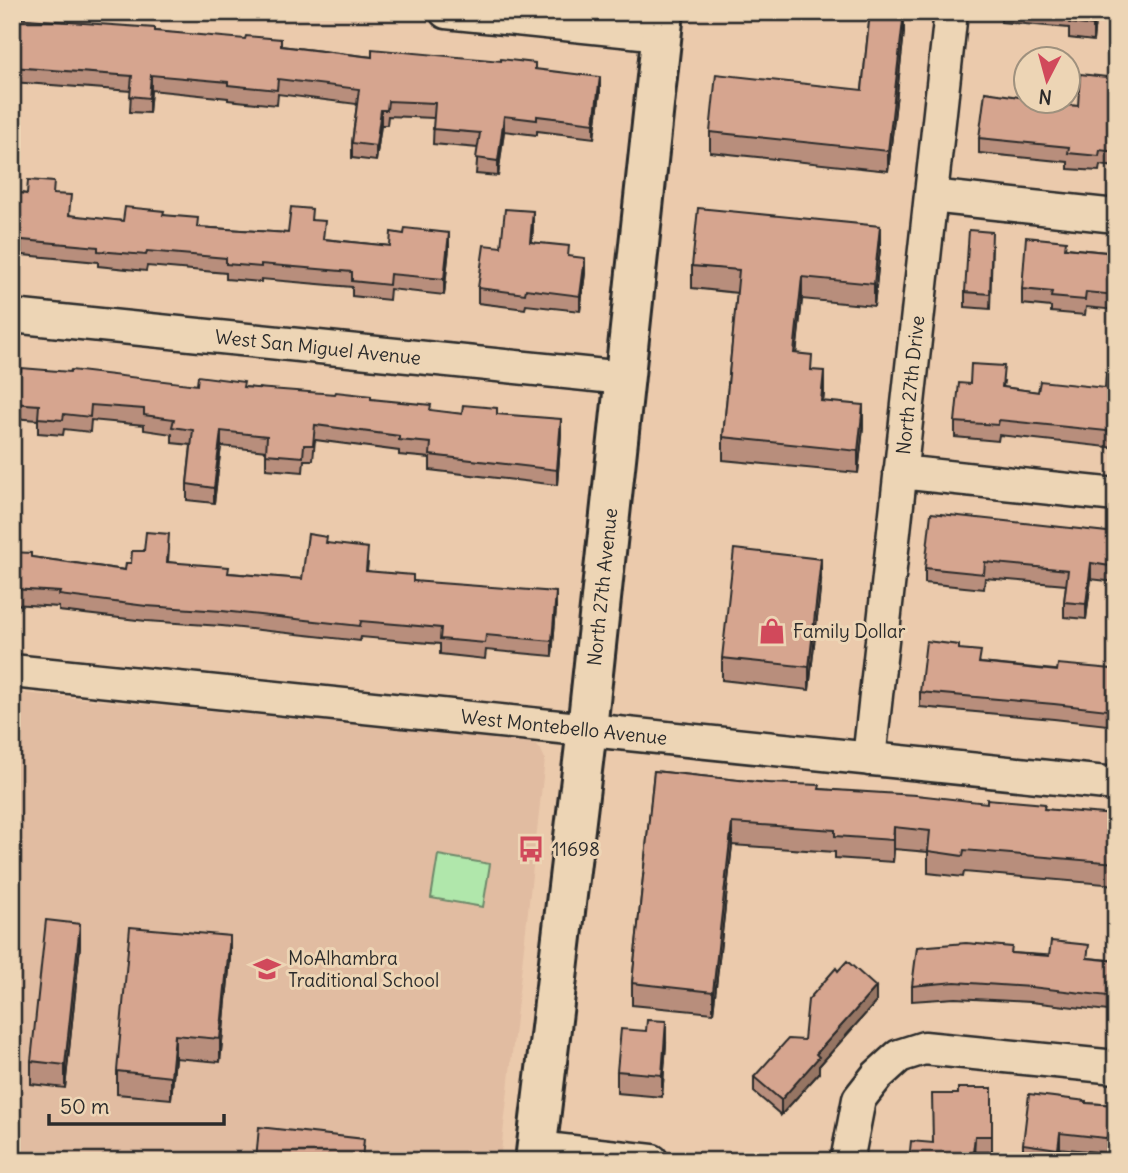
<svg xmlns="http://www.w3.org/2000/svg" width="1128" height="1173" viewBox="0 0 1128 1173" font-family="Delius,sans-serif">
<style>
.built{fill:#e1bca1}
.green{fill:#b0e7ab;stroke:#6e896b;stroke-width:2}
.lines{fill:none;stroke-linecap:round;stroke-linejoin:round}
.minor-casing{stroke:#2b2b2b;stroke-width:37}
.major-casing{stroke:#2b2b2b;stroke-width:44}
.minor{stroke:#edd5b5;stroke-width:32}
.major{stroke:#edd5b5;stroke-width:38}
.wall{fill:#b88e7b;stroke:#2b2b2b;stroke-width:2}
.shaded-wall{fill:#967464;stroke:#2b2b2b;stroke-width:2}
.building{fill:#d6a58f;stroke:#2b2b2b;stroke-width:2}
.labels{text-anchor:middle;dominant-baseline:central;stroke-width:6;stroke-linejoin:round;paint-order:stroke}
.street-label{font-size:19px;fill:#2b2b2b;stroke:#edd5b5}
.poi-label{font-size:19px;fill:#2b2b2b;stroke:#edd5b5;text-anchor:start}
</style>
<rect width="100%" height="100%" fill="#ebcaac"/>
<filter id="ink" filterUnits="userSpaceOnUse"><feTurbulence type="fractalNoise" baseFrequency=".0143" numOctaves="2"/><feDisplacementMap in="SourceGraphic" scale="14" xChannelSelector="R" yChannelSelector="G"/><feConvolveMatrix kernelMatrix="1 2 1 2 8 2 1 2 1" color-interpolation-filters="sRGB"/></filter>
<g filter="url(#ink)">
<!-- built -->
<path class="built" d="M12 692 520 740 535 744 541 750 545 759 500 1161H12Z"/>
<!-- green -->
<path class="green" d="M438 855 490 864 483 907 431 898Z"/>
<g class="lines">
<!-- minor casing -->
<g class="minor-casing">
<path id="minor" d="M446 12 661 34
M931 196 1116 216
M12 316 624 378
M900 472 1116 495
M12 671 1116 784
M869 759 951 12
M537 1148 652 1161
M847 1161 859 1099 877 1076 899 1056 924 1048 1116 1067"/>
</g>
<!-- major casing -->
<g class="major-casing">
<path id="major" d="M535 1161 587 729 664 12"/>
</g>
<!-- minor -->
<use href="#minor" class="minor"/>
<!-- major -->
<use href="#major" class="major"/>
</g>
<!-- wall -->
<path class="wall" d="M784 12H808L807 15Z
M862 12H904V32L888 171 710 152V132L862 90 870 13Z
M1001 12H1116V23L1095 21 1093 41 1069 38V28L1001 22Z
M12 18 155 31 372 57 535 69 600 92 594 138 537 131V135L504 131 498 176 476 174 478 148 433 144 434 118 388 116 387 125H381L376 161 352 158V143L357 104 278 94 277 105 228 100V98L151 90 149 113 130 112 131 91 12 82Z
M1115 93 1114 107H1116V167L1100 165 1099 171 1068 169V162L979 153V138L1026 102 1078 106Z
M12 192 27 194H54L71 216 123 221 164 215 198 227 288 233 312 220 324 239 390 246 449 248 444 295 390 289 389 300 352 296V287L261 279V282L226 279V273L147 266 146 271 98 266V262L12 254Z
M533 227 532 242 569 256 585 273 580 311 526 305 525 309 478 303V288L501 247Z
M992 247 990 309 965 307V292Z
M1066 248 1116 253V310L1086 307 1085 315 1051 312V307L1022 304V289Z
M880 249 874 306 802 299 796 353 812 370 824 393 823 401 863 428 858 473 723 460V437L737 293 692 288V266Z
M12 371 197 385 244 387 371 399 431 411 462 414H497L561 434 557 485 430 470V458L399 455V451L315 440 313 460H304L303 472 266 469V451L221 446 214 503 187 500V484L191 445 172 443V434L144 430V425L91 420 90 432 64 429 63 435 38 433V420L12 418Z
M1116 374V448L999 435 998 441 955 437V422L970 384 1004 381 1003 387 1038 392 1105 388Z
M1116 533V582L1091 579 1086 619 1064 617V602L1066 585 985 578 984 589 925 583V568Z
M327 543 368 563 367 571 413 581 556 608 552 656 486 650 485 659 440 654V644L361 637 360 641 222 626 146 621 59 611V607L12 604V552L31 557 125 570 131 563 144 551 169 549 168 562 229 573 302 579Z
M821 581 809 690 722 680V658Z
M959 649 981 663 1116 676V726L1054 719 920 707V692Z
M654 771 820 789 1045 809 1116 819V885L964 872 963 877 928 873V852L894 849 893 862 835 858V852L732 845 713 1013 632 1005V983Z
M80 946 65 1088 31 1084V1061Z
M1012 953 1089 958 1116 961V1012L1031 1002 955 998 912 1001V986Z
M230 959 220 1062 175 1058 171 1099 117 1094V1071Z
M876 1002 819 1066V1073L781 1115 754 1092V1077L804 1040Z
M666 1044 662 1097 617 1093V1071Z
M992 1088V1152H975L974 1161H909L933 1143 958 1094Z
M1086 1103 1116 1105V1161H1113V1154L1060 1148 1058 1161H1033L1023 1159V1144Z"/>
<!-- shaded-wall -->
<path class="shaded-wall" d="M904 12V32L888 171V151Z
M1094 12 1095 21 1093 41V26Z
M151 75V90L149 113V98Z
M600 77V92L594 138V123Z
M1115 78V93L1112 122V107Z
M381 110V125L376 161V146Z
M504 116V131L498 176V161Z
M533 211V227L530 257V242Z
M880 226V249L874 306V284Z
M449 233V248L444 295V279Z
M585 258V273L580 311V296Z
M802 277V299L794 375V353Z
M824 371V393L821 423V401Z
M863 405V428L858 473V451Z
M561 419V434L557 485V470Z
M221 431V446L214 503V488Z
M821 559V581L809 690V667Z
M1091 563V579L1086 619V604Z
M556 592V608L552 656V641Z
M732 823V845L713 1013V992Z
M894 827V849L893 862V840Z
M80 924V946L65 1088V1065Z
M230 936V959L220 1062V1039Z
M876 987V1002L819 1066V1073L781 1115V1100L816 1054Z
M666 1021V1044L662 1097V1075Z
M175 1035V1058L171 1099V1077Z
M1060 1133V1148L1058 1161V1149Z
M975 1136 974 1161H972Z"/>
<!-- building -->
<path class="building" d="M870 12H904L888 151 710 132 716 74 862 90Z
M1061 12H1094L1093 26 1069 23 1070 13Z
M12 18 155 28V31L245 39 246 36 281 39V46L372 57V49L501 61V59L535 63V69L600 77 594 123 537 116V120L504 116 498 161 476 158 480 133 433 129 435 103 388 101 387 110H381L376 146 352 143 359 89 278 79 277 90 228 85V82L151 75 149 98 130 96 132 76 12 67Z
M1080 74 1115 78 1112 107H1116V152L1100 150 1099 156 1068 153 1069 147 979 138 985 92 1026 98V102L1078 106Z
M28 180 54 182 53 194 71 195 69 215 123 221 125 207 164 211 163 215 198 218 197 227 288 233 291 207 312 209 311 220 325 221 323 239 390 246 391 232 404 234 405 228 449 233 444 279 390 274 389 285 352 281V272L261 264V267L226 264V258L147 251 146 255 98 251V247L12 239V192L27 194Z
M698 208 880 226 874 284 802 277 794 353 812 355 811 370 824 371 821 401 863 405 858 451 723 437 739 270 692 266Z
M505 209 533 211 530 242 569 246 568 256 585 258 580 296 526 289 525 294 478 288 484 245 501 247Z
M969 230 992 232 990 294 965 292Z
M1026 237 1066 241 1065 248 1116 253V295L1086 292 1085 300 1051 297 1052 292 1022 289Z
M971 364 1004 366 1002 387 1038 392 1040 381 1105 388 1106 373 1116 374V432L999 420 998 425 955 422 959 383 970 384Z
M21 368 70 372 71 370 197 385 198 376 244 382 243 387 335 394 336 392 371 396V399L431 405 430 410 462 414 463 405 497 408V414L561 419 557 470 430 455 431 443 399 440V436L315 425 313 445H304L303 457 266 454 267 436 221 431 214 488 187 484 193 430 172 427 174 419 144 415V409L91 405 90 417 64 414 63 420 38 418 39 405 12 403V371H21Z
M931 513 1116 533V567L1091 563 1086 604 1064 602 1068 570 985 562 984 574 925 568Z
M146 532 169 534 167 562 229 567 228 573 302 579 308 534 327 537 326 543 368 548 366 571 413 575V581L556 592 552 641 486 635 485 643 440 639 441 628 361 621 360 626 222 611 146 606 59 595 60 592 12 589V552L31 553V557L125 570 126 563H131L132 551H144Z
M734 549 821 559 809 667 722 658Z
M926 641 959 645V649L981 651 979 663 1057 671 1058 664 1112 669V675L1116 676V711L1054 704 920 692Z
M654 771 767 783 820 785 819 789 916 795 987 803V799L1045 804 1044 809 1115 815 1116 863 964 850 963 856 928 851 930 831 894 827 893 840 835 836V830L732 823 713 992 632 983Z
M46 920 80 924 65 1065 31 1061Z
M130 927 230 936 220 1039 175 1035 171 1077 117 1071Z
M1051 941 1089 945 1087 958 1116 961V997L1031 987 955 982 912 986 917 947 966 943 1012 947 1011 953 1049 956Z
M847 961 876 987 816 1054 819 1057 781 1100 754 1077 788 1039 804 1040 808 1000 836 968 838 971Z
M647 1020 666 1021 662 1075 617 1071 621 1029 646 1031Z
M958 1088H992V1136H975L972 1161H909L911 1141 933 1143 932 1094H958Z
M1029 1094 1086 1101V1103L1116 1105V1149H1113L1114 1139 1060 1133 1058 1149 1023 1144Z
M259 1127 364 1139 362 1159 376 1161H256Z"/>
</g>
<!-- icons -->
<defs>
<g id="shop-bare" transform="scale(2.1)"><path d="M-5-2.5h2.3a2.7 3.5 0 0 1 5.4 0H5L5.5 6h-11ZM-1.5-2.5h3a1.5 2.3 0 0 0-3 0Z" fill="#d1495b" stroke="#edd5b5" stroke-width="2.5" paint-order="stroke"/></g>
<g id="bus-bare" transform="scale(2.1)"><path d="M-5-6H5V4H4V6H2V4H-2V6H-4V4H-5ZM-3.5-4V0h7V-4ZM-3.5 1.2v1.5H-2V1.2ZM2 1.2v1.5H3.5V1.2Z" fill="#d1495b" stroke="#edd5b5" stroke-width="2.5" paint-order="stroke"/></g>
<g id="school-bare" transform="scale(2.1)"><path d="M0-5L7-2L0 1L-7-2ZM-4 1L0 2.5L4 1V4Q0 6-4 4Z" fill="#d1495b" stroke="#edd5b5" stroke-width="2.5" paint-order="stroke"/></g>
</defs>
<g fill-rule="evenodd">
<use href="#shop-bare" x="772" y="631"/>
<use href="#bus-bare" x="531" y="849"/>
<use href="#school-bare" x="267" y="969"/>
</g>
<g class="labels">
<!-- street labels -->
<g class="street-label">
<text transform="translate(318 347) rotate(6)">West San Miguel Avenue</text>
<text transform="translate(910 385) rotate(-84)">North 27th Drive</text>
<text transform="translate(602 587) rotate(-84)">North 27th Avenue</text>
<text transform="translate(564 727) rotate(6)">West Montebello Avenue</text>
</g>
<!-- poi labels -->
<g class="poi-label">
<text x="793" y="631">Family Dollar</text>
<text x="552" y="849">11698</text>
<text x="288" y="958">MoAlhambra<tspan x="288" dy="22">Traditional School</tspan></text>
</g>
</g>
<!-- margin -->
<rect width="1128" height="1173" fill="none" stroke="#edd5b5" stroke-width="42"/>
<rect x="21" y="21" width="1086" height="1131" fill="none" stroke="#2b2b2b" stroke-width="2.5" filter="url(#ink)"/>
<!-- north arrow -->
<g transform="translate(1047 80) rotate(186)"><circle r="33" fill="#edd5b5" stroke="#9f917e" stroke-width="2"/>
<path d="M0-5L12 26L0 18L-12 26Z" fill="#d1495b"/>
<text y="-10" font-size="19" font-weight="bold" text-anchor="middle" fill="#2b2b2b">N</text>
</g>
<!-- scale -->
<path d="M49 1114v10h175v-10" fill="none" stroke="#2b2b2b" stroke-width="3.5"/>
<text x="60" y="1114" font-size="21" fill="#2b2b2b" stroke="#edd5b5" stroke-width="5" paint-order="stroke">50 m</text>
</svg>
